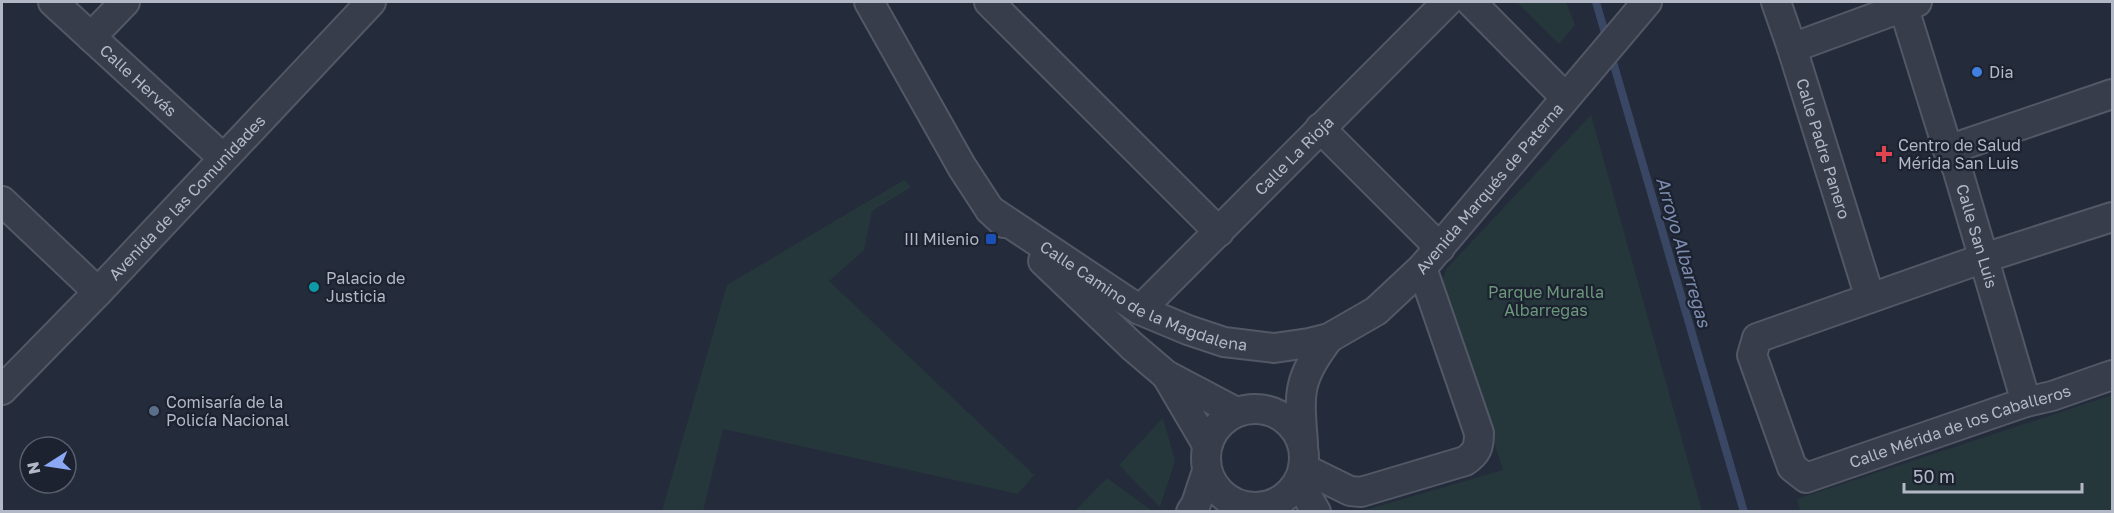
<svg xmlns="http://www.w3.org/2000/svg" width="2114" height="513" viewBox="0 0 2114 513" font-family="'Golos Text',sans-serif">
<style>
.green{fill:#26373c}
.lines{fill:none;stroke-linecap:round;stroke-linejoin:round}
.stream{stroke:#394764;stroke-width:8}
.minor-casing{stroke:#525866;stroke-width:32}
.minor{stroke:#373d4b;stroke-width:28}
.shop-dot{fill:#3f7fe0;stroke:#1c2230;stroke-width:2}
.health-dot{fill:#e0444e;stroke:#1c2230;stroke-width:2}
.transit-dot{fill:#1a4fb4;stroke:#1c2230;stroke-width:2}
.culture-dot{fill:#0f9aa8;stroke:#1c2230;stroke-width:2}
.service-dot{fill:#5c6f8a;stroke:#1c2230;stroke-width:2}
.labels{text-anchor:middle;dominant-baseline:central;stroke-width:4.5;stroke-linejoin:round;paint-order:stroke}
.poi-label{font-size:16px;fill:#b3b8c7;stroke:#1c2230;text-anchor:start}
.street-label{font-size:16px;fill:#b3b8c7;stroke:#1c2230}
.park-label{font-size:16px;fill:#6b977a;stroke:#1c2230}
.water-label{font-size:18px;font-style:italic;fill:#7c8cae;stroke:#1c2230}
</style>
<rect width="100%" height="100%" fill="#242b3b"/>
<!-- green -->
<path class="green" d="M1517 2H1566L1575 25 1559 44Z
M1591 115 1702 511 1358 512 1503 470 1442 282 1446 269Z
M904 180 911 187 872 211 864 250 829 281 1034 475 1018 494 723 429 703 511H662L727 285Z
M2112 395V511H1800L1797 499Z
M1163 418 1175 461 1160 507 1119 465Z
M1107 478 1152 511H1075Z"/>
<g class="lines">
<!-- stream -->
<path class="stream" d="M1596 2 1607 40
M1611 55 1744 512"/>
<!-- minor casing -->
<g class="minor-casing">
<g id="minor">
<path id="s1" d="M53 2 223 158"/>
<path d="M869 2 962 167 990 210 1004 223"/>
<path d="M989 2 1219 232"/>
<path d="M1471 2 1565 97"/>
<path id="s2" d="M1776 2 1792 48 1870 298"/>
<path id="s3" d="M1902 2 1948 150 1957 168 2026 402"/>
<path d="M91 37 125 2"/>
<path d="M1792 48 1917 2"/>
<path d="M1320 128 1440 248"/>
<path d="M1948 150 2112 94"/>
<path d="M2 201 98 292"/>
<path id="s4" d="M990 210 1140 310 1188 330 1224 342 1274 348 1309 343 1329 338 1376 311 1422 268 1647 2"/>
<path id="s5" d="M2112 217 1984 258 1757 338 1752 355 1792 467 1806 478 2026 402 2052 396 2112 375"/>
<path d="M1043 261 1132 346 1166 375 1236 412"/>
<path id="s6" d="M1140 310 1447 2"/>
<path d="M1166 375 1206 443"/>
<path id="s7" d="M2 390 98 292 371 2"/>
<circle cx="1255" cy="458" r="49"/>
<path d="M1303 443C1299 392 1297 380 1329 338"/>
<path d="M1303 468 1350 491 1361 492 1465 461C1477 453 1479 447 1479 433L1422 268"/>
<path d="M1299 482 1316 512"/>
<path d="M1191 512 1196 504 1207 471"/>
</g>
</g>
<!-- minor -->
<use href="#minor" class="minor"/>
</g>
<!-- markers -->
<circle class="shop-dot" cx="1977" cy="72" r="6"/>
<path class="health-dot" d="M1881 145h6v6h6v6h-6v6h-6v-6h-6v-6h6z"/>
<rect class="transit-dot" x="985" y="233" width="12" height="12" rx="3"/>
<circle class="culture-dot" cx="314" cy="287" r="6"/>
<circle class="service-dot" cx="154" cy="411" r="6"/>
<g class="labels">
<!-- poi labels -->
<g class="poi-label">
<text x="1989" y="72">Dia</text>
<text x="1898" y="145">Centro de Salud<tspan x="1898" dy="18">Mérida San Luis</tspan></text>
<text x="979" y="239" text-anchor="end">III Milenio</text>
<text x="326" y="278">Palacio de<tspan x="326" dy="18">Justicia</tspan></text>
<text x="166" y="402">Comisaría de la<tspan x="166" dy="18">Policía Nacional</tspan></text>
</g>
<!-- street labels -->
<g class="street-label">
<text stroke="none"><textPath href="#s1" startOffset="116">Calle Hervás</textPath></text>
<text stroke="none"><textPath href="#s2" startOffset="154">Calle Padre Panero</textPath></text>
<text stroke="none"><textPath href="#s6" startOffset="218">Calle La Rioja</textPath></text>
<text stroke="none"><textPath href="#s4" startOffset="598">Avenida Marqués de Paterna</textPath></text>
<text stroke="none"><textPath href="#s7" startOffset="267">Avenida de las Comunidades</textPath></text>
<text stroke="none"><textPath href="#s3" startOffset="246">Calle San Luis</textPath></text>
<text stroke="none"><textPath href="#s4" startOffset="178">Calle Camino de la Magdalena</textPath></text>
<text stroke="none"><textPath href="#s5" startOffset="692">Calle Mérida de los Caballeros</textPath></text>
</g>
<!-- park labels -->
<g class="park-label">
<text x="1546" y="292">Parque Muralla<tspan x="1546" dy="18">Albarregas</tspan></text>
</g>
<!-- water labels -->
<g class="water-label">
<text transform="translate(1684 252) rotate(74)">Arroyo Albarregas</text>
</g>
</g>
<!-- border -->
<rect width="2114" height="513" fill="none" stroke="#b3b8c7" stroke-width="6"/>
<!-- north arrow -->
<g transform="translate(48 465) rotate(258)"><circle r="28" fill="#1c2230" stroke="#585e6c" stroke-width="1.5"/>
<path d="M0-4.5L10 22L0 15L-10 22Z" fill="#8ba8f4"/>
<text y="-9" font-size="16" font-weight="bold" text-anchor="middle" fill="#b3b8c7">N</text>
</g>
<!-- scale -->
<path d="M1904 483v9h178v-9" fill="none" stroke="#b3b8c7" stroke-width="3"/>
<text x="1913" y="483" font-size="18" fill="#b3b8c7" stroke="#1c2230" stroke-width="4.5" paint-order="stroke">50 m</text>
</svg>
